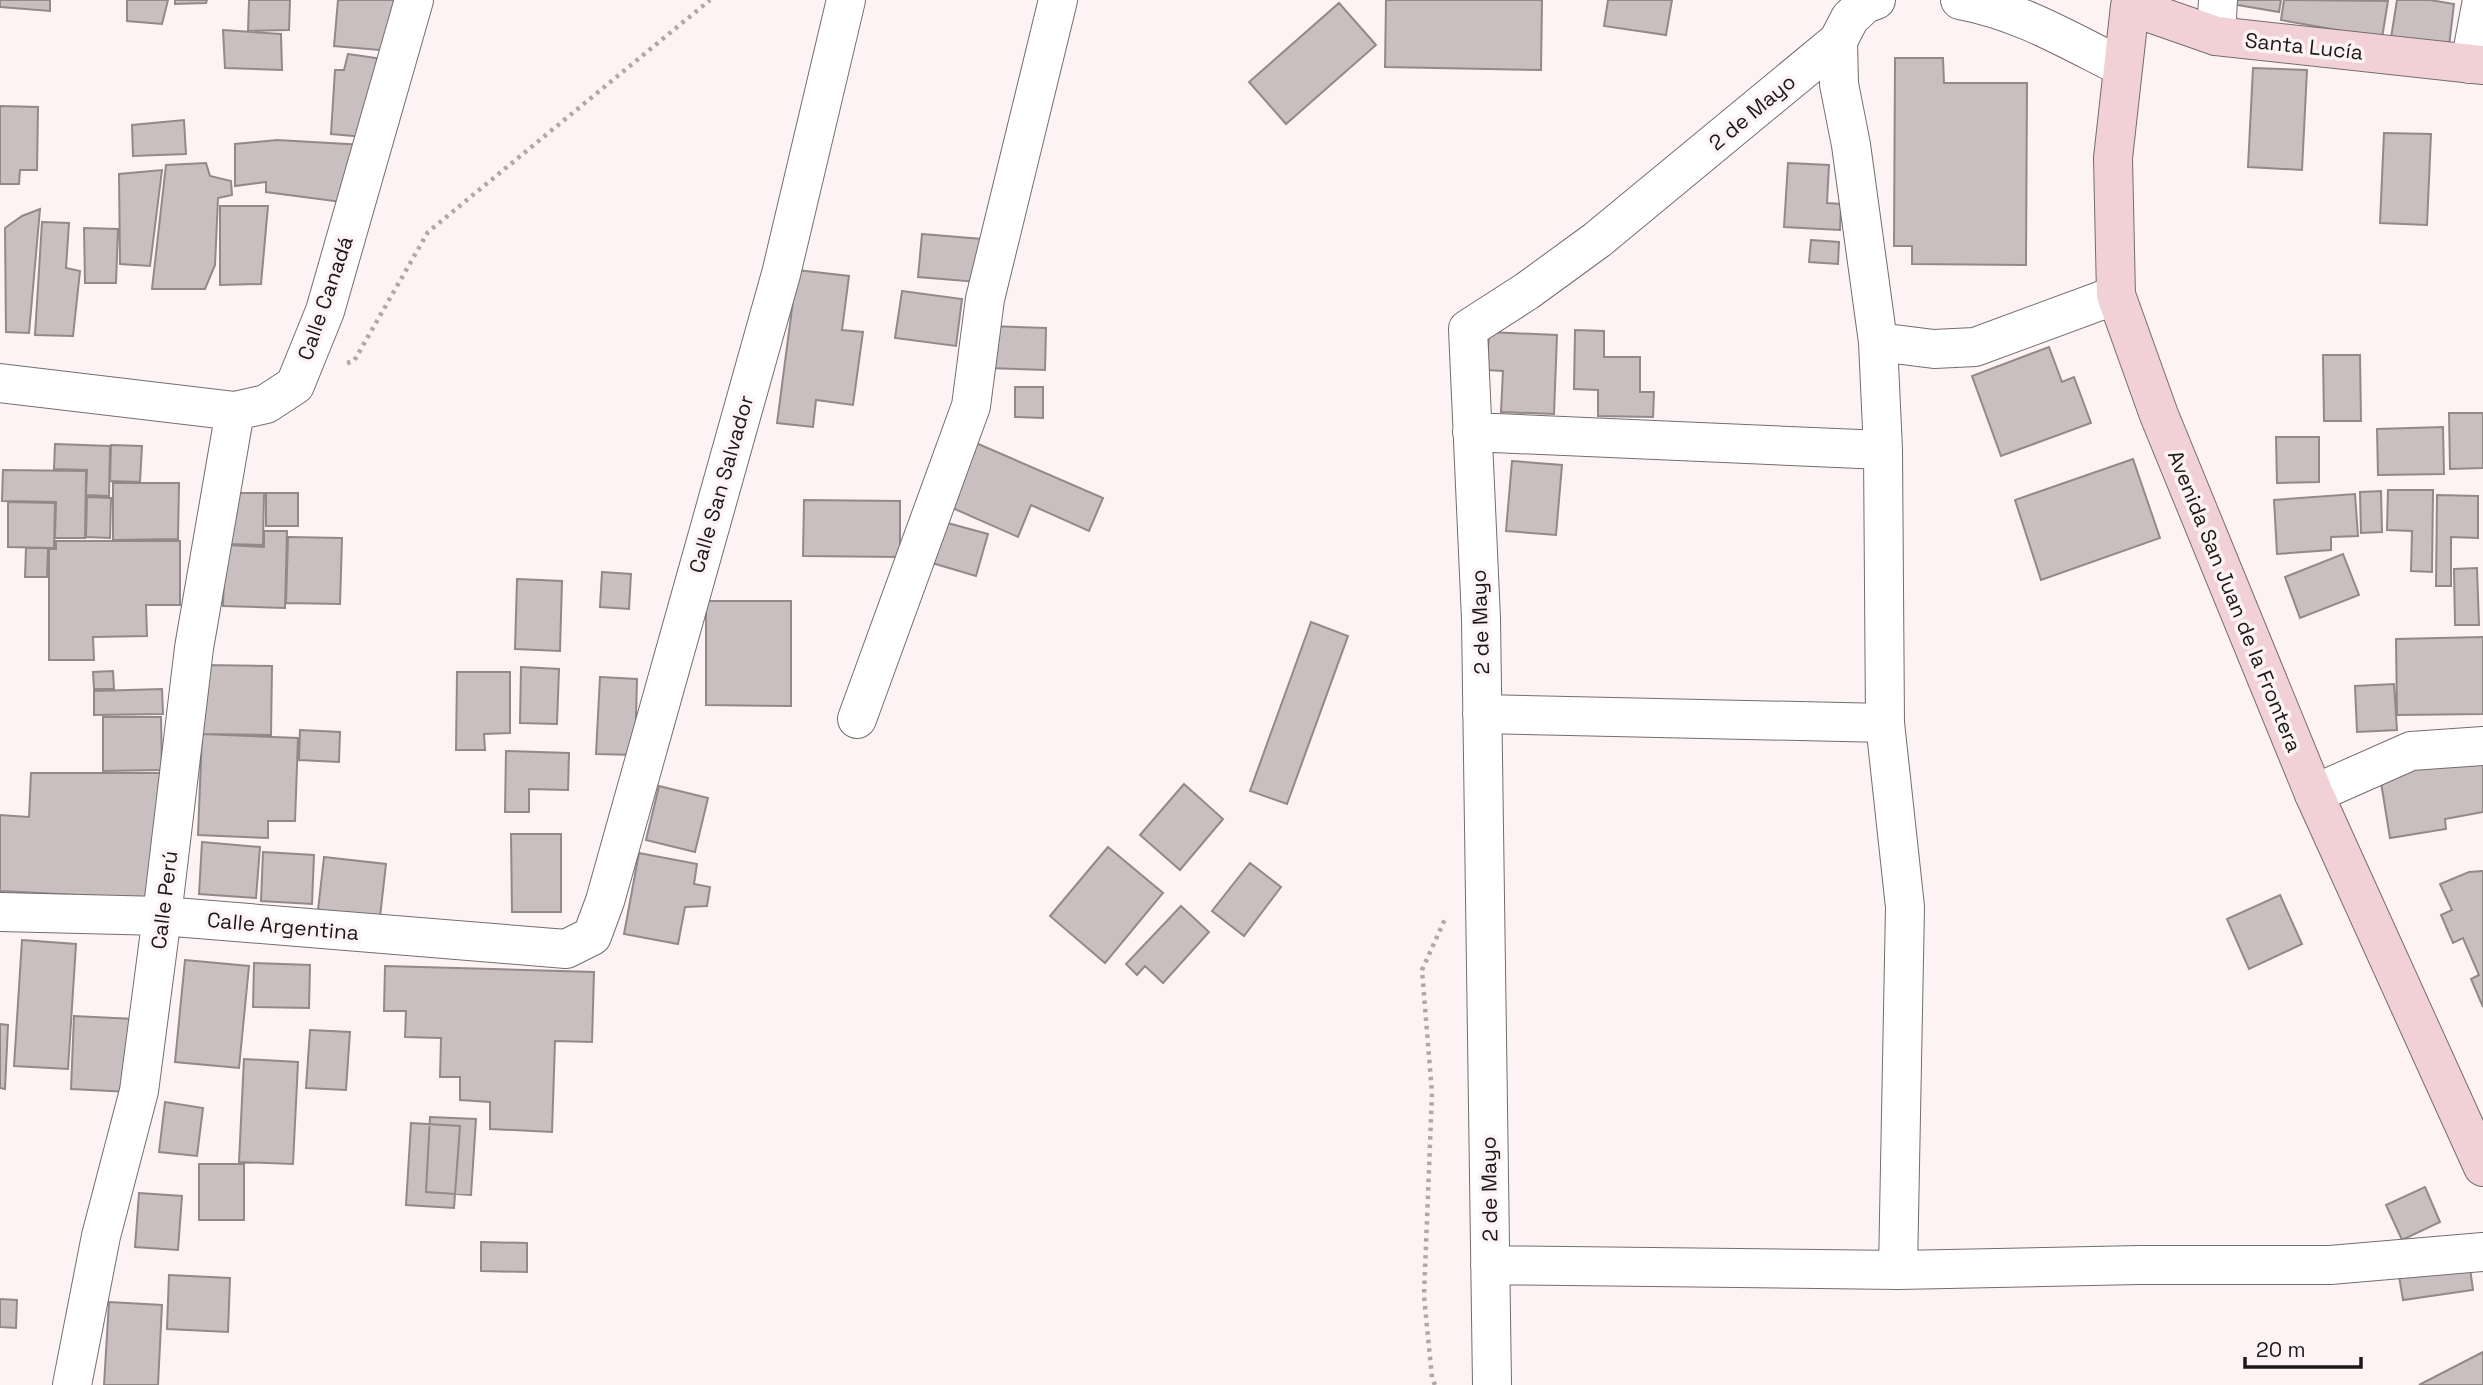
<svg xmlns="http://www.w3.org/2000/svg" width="2483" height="1385" viewBox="0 0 2483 1385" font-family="'Space Grotesk',sans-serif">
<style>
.building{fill:#c9bfc0;stroke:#92898a;stroke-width:2}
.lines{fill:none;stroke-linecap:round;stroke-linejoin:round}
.street-casing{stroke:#756c6d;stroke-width:40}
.secondary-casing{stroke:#756c6d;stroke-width:40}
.path{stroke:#afa7a8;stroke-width:4.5;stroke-dasharray:3.5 5;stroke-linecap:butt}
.street{stroke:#fff;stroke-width:38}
.secondary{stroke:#f2d1d6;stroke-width:38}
.labels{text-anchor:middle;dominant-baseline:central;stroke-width:7;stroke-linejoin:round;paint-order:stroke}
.street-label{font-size:21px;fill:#1c1819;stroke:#fef3f4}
</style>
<rect width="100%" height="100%" fill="#fef3f4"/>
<!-- building -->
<path class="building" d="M0 0H50V11L0 7Z
M127 0H168L162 24 127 21Z
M175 0H207L206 3 175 4Z
M249 0H290L289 30 248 31Z
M338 0H411L391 51 334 46Z
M1386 0H1542L1541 70 1385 67Z
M1608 0H1672L1666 35 1604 26Z
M2221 0H2281L2279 12 2220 2Z
M2284 0 2388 1 2382 38 2281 20Z
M2397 0H2430L2454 4 2449 46 2391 38Z
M1339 3 1376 45 1286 124 1249 82Z
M223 30 281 34 282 70 225 68Z
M348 54 390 60 365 137 331 134 335 70H344Z
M1895 58H1943L1944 83H2027L2026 265 1912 264V246H1894Z
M2253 68 2307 70 2302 170 2248 167Z
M0 106 38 107 37 170H20L19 184H0Z
M184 120 186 154 133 156 132 125Z
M2384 133 2431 134 2427 225 2380 223Z
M277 140 364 145 349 203 266 192V182L235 186V144Z
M206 163 210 176 231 181 232 195 218 198 215 265 205 289H152L166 165Z
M1788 163 1829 165 1827 203 1841 204 1840 230 1784 227Z
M162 170 150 266 120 264 119 174Z
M220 206H268L261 284 220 285Z
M40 209 29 333 6 332 5 228 22 216Z
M42 222 69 223 66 268 80 271 73 336 35 335Z
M84 228 118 229 116 283H85Z
M922 234 982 239 978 282 918 277Z
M1811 240 1839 242 1838 264 1809 262Z
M797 270 849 276 842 330 863 332 853 405 816 400 813 427 777 423Z
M902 291 962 299 956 346 895 338Z
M988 326 1046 328 1045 370 986 368Z
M1575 330 1604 331V357H1640V392H1654L1653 417 1598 416V390L1574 389Z
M1489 332 1557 335 1554 414 1501 412 1503 371 1487 370Z
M2049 347 2062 382 2074 377 2091 423 2001 456 1972 376Z
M2323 355H2360L2361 421H2324Z
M1015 387H1043V418L1015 417Z
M2449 413H2483V468L2450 469Z
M2443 427 2444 474 2378 475 2377 429Z
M2276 437H2319V482L2277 483Z
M976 443 1103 498 1089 531 1031 505 1018 537 948 506Z
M55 444 110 446 109 496 86 495 87 470 54 469Z
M111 445 142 446 140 482 110 481Z
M2133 459 2160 538 2041 580 2015 500Z
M1512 461 1562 465 1556 535 1506 531Z
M3 470 86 471 85 538H55L56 502 2 501Z
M113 483H179L178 539 113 540Z
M2388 490H2433L2432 572 2411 571 2412 531 2387 530Z
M2381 491 2382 532 2361 533 2360 492Z
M229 493H264L263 545 228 544Z
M266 493H298V526H266Z
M2355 494 2358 536 2331 537V550L2277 554 2274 500Z
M2437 495 2478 496V538L2451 537V586H2436Z
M87 497 111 498 110 538 86 537Z
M804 500 900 501V557L803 556Z
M8 502 55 503 54 548 8 547Z
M933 519 988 534 976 576 922 560Z
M264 531H287L285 608 223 606 225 545 264 547Z
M288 537 342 538 340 604 286 603Z
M56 541H180V605H146L147 636 93 637 94 660H49V549H56Z
M26 548H48L47 577H25Z
M2343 554 2359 595 2300 618 2285 577Z
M2477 568 2479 625H2455L2454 569Z
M602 572 631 574 629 609 600 607Z
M517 579 562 581 560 651 515 649Z
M706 601H791V706L706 705Z
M1311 622 1348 636 1287 804 1250 791Z
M2483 637V714L2397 715 2396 639Z
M203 665 272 666 271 735 202 734Z
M521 667 559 669 557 724 520 723Z
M113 671 114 689H94L93 672Z
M457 672H510V733L484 734 485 750H456Z
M600 677 637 679 635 755 596 754Z
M2394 684 2397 730 2357 732 2355 686Z
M162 689 163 714 94 715V691Z
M103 717H161L162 770 103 771Z
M300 730 340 732 339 762 299 760Z
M202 734 298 738 295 821H268V838L198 835Z
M506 751 569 753 568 790 529 789V812H505Z
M2483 754V812L2445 819 2446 829 2390 838 2379 770Z
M31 773H161L157 899 0 891V815L29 817Z
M1184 784 1223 819 1180 870 1140 835Z
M659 786 708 798 695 852 646 840Z
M511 834H561V912H512Z
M202 842 260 847 256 898 199 894Z
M1108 847 1163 893 1105 963 1050 916Z
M263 852 314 855 312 904 261 901Z
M639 853 697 864 694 884 710 887 707 906 685 907 678 944 624 934Z
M324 857 386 864 380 917 318 910Z
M1250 863 1281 887 1244 936 1212 911Z
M2483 871V1007L2471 979 2479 975 2463 938 2453 943 2441 915 2452 910 2440 884 2469 872Z
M2280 895 2302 944 2249 969 2227 919Z
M1181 906 1209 932 1163 983 1145 966 1137 975 1126 964Z
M22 940 76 944 68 1069 14 1066Z
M185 960 249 966 239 1068 175 1062Z
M254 963 310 965 309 1008 253 1007Z
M385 966 594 972 592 1042 555 1041 552 1132 490 1129V1102L460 1100V1077H440L441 1038 405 1037 406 1011H384Z
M74 1016 134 1019 130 1092 71 1089Z
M0 1024 8 1025 5 1089 0 1088Z
M310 1030 350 1032 346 1090 306 1088Z
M244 1059 298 1062 293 1164 239 1162Z
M165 1102 203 1108 197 1156 159 1152Z
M430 1117 476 1119 471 1195 426 1192Z
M411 1123 460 1126 454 1208 406 1205Z
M199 1164H244V1220H199Z
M2425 1187 2440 1222 2402 1240 2386 1205Z
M139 1193 182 1196 178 1250 135 1247Z
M481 1242 527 1243V1272L481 1271Z
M2469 1261 2473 1290 2403 1300 2398 1270Z
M169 1275 230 1278 228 1332 167 1329Z
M0 1299 17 1300 16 1328 0 1327Z
M109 1302 162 1305 158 1385H104Z
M2483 1352V1385H2419Z"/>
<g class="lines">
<!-- street casing -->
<g class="street-casing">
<path id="street" d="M1960 0C2020 11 2068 40 2122 67
M2216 36 2218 0
M2470 64 2482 0
M1878 342 1934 349 1975 347 2116 295
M0 383 235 411 266 404 295 385 325 311 414 0
M1472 432 1883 450
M1482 714 1885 723 1883 450 1878 342 1851 145 1839 84 1838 41 1850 18 1865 4 1876 0
M857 719 971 406 985 299 1058 0
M1885 723 1905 907 1898 1270
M2314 794 2411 751 2483 746
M0 912 162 916 566 949 592 936 605 901 781 274 846 0
M1490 1265 1898 1270 2139 1265H2330L2483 1252
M72 1385 101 1236 139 1091 162 916 194 648 235 411
M1492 1385 1481 619 1468 329 1527 291 1597 240 1838 41"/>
</g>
<!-- secondary casing -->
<g class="secondary-casing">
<path id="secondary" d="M2130 6 2113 158 2116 295 2159 415 2314 794 2483 1167
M2130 6 2216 36 2483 65"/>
</g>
<!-- path -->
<path class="path" d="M347 363 354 361 428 232 710 0
M1435 1385 1432 1378 1424 1296 1432 1093 1422 970 1445 919"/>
<!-- street -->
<use href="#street" class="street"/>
<!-- secondary -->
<use href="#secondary" class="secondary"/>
</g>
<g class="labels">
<!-- street labels -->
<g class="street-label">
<text transform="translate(2304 46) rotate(6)">Santa Lucía</text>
<text transform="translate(1752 112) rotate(-40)">2 de Mayo</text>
<text transform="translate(325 298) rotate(-71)">Calle Canadá</text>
<text transform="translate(721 484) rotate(-74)">Calle San Salvador</text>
<text transform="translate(2235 601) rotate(68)">Avenida San Juan de la Frontera</text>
<text transform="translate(1480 622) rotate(-92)">2 de Mayo</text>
<text transform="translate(164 900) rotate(-83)">Calle Perú</text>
<text transform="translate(283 926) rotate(5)">Calle Argentina</text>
<text transform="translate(1489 1189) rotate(-91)">2 de Mayo</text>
</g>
</g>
<!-- scale -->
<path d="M2245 1357v10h116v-10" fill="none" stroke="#1c1819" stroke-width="3.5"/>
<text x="2256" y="1357" font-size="21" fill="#1c1819" stroke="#fef3f4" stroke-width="5" paint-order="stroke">20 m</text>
</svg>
